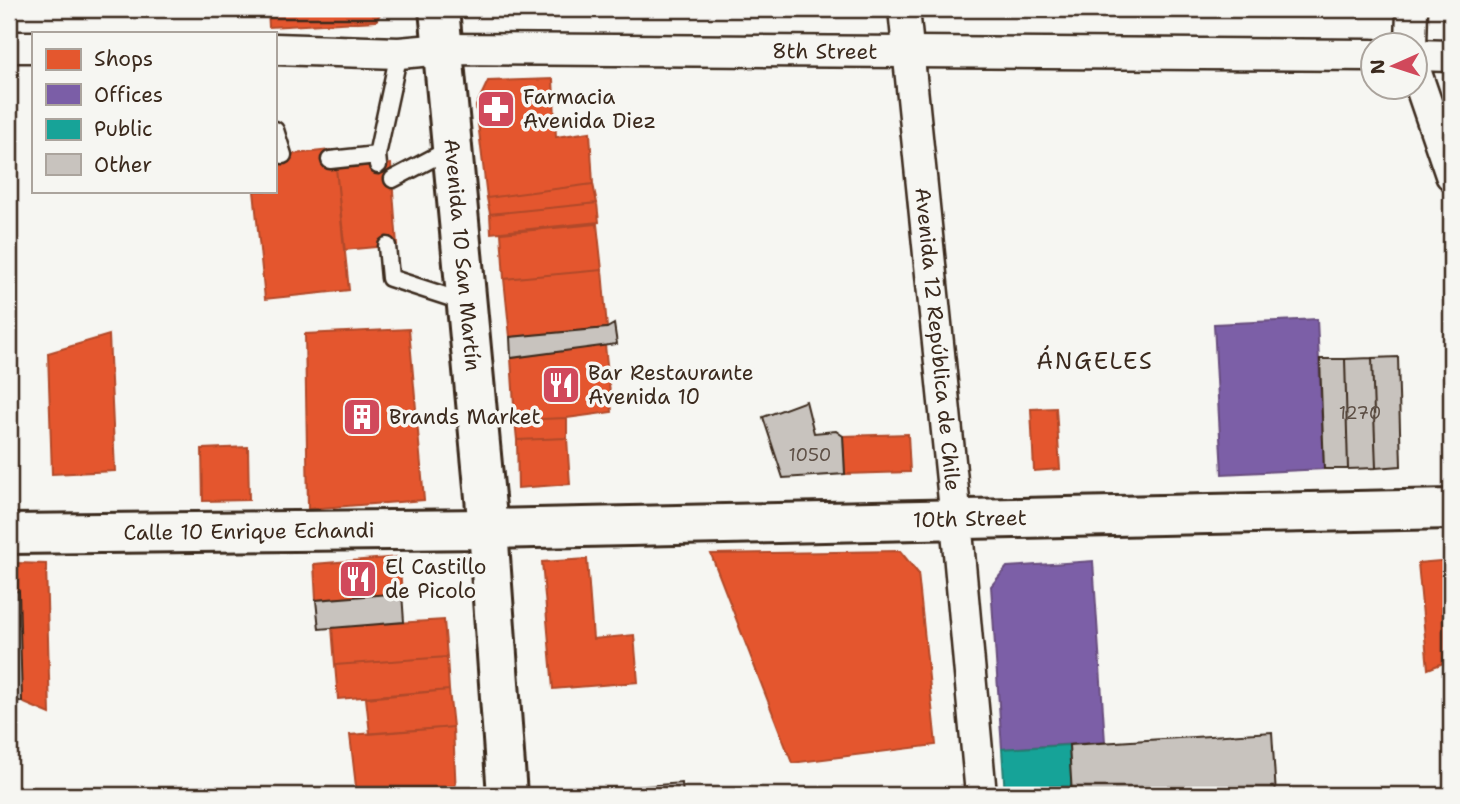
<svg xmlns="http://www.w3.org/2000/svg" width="1460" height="804" viewBox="0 0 1460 804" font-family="'Shantell Sans',sans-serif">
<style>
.shops{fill:#e4572e;stroke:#b14a29;stroke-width:2}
.offices{fill:#7b5ea7;stroke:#684e7e;stroke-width:2}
.public{fill:#17a398;stroke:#227f73;stroke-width:2}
.building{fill:#c8c3be;stroke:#3b2a1e;stroke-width:2}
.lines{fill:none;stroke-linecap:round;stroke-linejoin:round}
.service-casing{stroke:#3b2a1e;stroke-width:21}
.minor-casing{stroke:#3b2a1e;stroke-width:35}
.tertiary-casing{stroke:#3b2a1e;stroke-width:44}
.service{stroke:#f6f6f2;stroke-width:16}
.minor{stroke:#f6f6f2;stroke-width:30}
.tertiary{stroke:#f6f6f2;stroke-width:38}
.labels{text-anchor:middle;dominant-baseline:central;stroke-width:7;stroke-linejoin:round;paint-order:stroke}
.number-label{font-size:18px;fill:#5e5046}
.street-label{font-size:21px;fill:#3b2a1e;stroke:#f6f6f2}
.poi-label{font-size:21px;fill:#3b2a1e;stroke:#f6f6f2;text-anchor:start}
.neighbourhood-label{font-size:23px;letter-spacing:2px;fill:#3b2a1e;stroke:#f6f6f2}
</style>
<rect width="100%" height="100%" fill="#f6f6f2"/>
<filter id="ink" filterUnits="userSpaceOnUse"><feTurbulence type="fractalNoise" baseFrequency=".0143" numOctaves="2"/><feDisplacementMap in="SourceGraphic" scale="14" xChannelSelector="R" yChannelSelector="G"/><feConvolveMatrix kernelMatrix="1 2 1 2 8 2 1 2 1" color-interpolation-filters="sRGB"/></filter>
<g filter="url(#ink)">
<!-- shops -->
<path class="shops" d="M268 9H383L376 21 269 27Z
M553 79 556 137 590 132 593 184 487 198 476 106 488 81Z
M330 150V169L336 168 349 290 265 299 254 191H275V156Z
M391 164 397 245 344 250 336 168Z
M593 184 597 203 490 214 487 198Z
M597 203 599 222 491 233 490 214Z
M597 224 602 270 504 279 501 233Z
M602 270 607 328 510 337 504 279Z
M409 329 424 500 308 509 305 334Z
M109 335 115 471 52 474 48 353Z
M605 345 612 412 567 418 515 420 511 358Z
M1056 408 1060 469 1034 471 1031 409Z
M567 418V438L517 440 515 420Z
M908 434 910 472 845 474 843 436Z
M567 438 570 484 518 488 517 440Z
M248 447 249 500 203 501 202 449Z
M900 551 918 573 936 745 792 763 711 554Z
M399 557 402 593 316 600 314 564Z
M587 559 593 639 634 635 638 682 553 689 542 562Z
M1451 560V660L1428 669 1418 563Z
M16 563 46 564 50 714 22 702Z
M444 620 447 657 335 665 332 627Z
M447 657 449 690 338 699 335 665Z
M449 690 453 727 370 734 366 698Z
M453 727 456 795H357L350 735Z"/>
<!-- offices -->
<path class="offices" d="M1317 319 1324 469 1222 474 1214 324Z
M1093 561 1105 742 1002 749 991 586 1007 567Z"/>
<!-- public -->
<path class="public" d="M1069 745 1072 795H1005L1002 749Z"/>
<!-- building -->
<path class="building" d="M614 324 617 344 511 358 510 337 607 328Z
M1398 357 1401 466 1376 468 1372 358Z
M1372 358 1376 468 1348 469 1345 359Z
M1320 359H1345L1348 469H1324Z
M806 401 814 433 836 431 843 436 845 474 783 478 763 417Z
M19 591 22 702 9 698V592Z
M402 593 404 622 319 629 316 600Z
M1272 732 1276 795H1072L1069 745Z
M682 783 683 795H582V791Z"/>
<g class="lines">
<!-- service casing -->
<g class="service-casing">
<path id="service" d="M275 130 283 155
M330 160 377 155
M378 165 377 155 399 53
M393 179 452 148
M387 246 390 278 467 303"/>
</g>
<!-- minor casing -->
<g class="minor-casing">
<g id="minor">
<path id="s1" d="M904 9 956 520 981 795"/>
<path d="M1411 46 1412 9"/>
<path d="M9 47H33"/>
<path id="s2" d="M275 49 399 53 444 49 1372 55"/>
<path d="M1414 55 1451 56"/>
<path d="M1414 67 1451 175"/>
</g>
</g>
<!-- tertiary casing -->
<g class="tertiary-casing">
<g id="tertiary">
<path id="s3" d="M439 9 488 529 507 795"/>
<path id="s4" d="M9 534 488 529 1451 509"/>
</g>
</g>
<!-- service -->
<use href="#service" class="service"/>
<!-- minor -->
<use href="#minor" class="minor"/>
<!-- tertiary -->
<use href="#tertiary" class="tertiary"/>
</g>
</g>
<!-- icons -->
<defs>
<g id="pharmacy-square" transform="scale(2.0125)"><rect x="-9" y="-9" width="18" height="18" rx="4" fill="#d1495b" stroke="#f6f6f2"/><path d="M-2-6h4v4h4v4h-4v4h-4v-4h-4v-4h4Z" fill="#fff"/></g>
<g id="restaurant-square" transform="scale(2.0125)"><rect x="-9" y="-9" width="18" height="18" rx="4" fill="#d1495b" stroke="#f6f6f2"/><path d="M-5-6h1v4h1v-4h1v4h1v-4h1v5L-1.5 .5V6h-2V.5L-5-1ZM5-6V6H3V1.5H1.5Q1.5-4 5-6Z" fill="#fff"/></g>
<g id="building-square" transform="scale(2.0125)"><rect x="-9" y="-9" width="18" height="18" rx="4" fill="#d1495b" stroke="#f6f6f2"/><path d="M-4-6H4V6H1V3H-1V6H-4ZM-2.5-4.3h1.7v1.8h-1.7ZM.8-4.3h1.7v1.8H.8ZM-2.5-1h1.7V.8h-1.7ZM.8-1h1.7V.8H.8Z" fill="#fff"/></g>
</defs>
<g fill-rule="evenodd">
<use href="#pharmacy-square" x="496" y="109"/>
<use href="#restaurant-square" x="561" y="385"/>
<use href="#building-square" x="362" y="417"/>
<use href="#restaurant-square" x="358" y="579"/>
</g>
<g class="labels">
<!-- number labels -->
<g class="number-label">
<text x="1360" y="413">1270</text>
<text x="810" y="455">1050</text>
</g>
<!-- street labels -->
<g class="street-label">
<text stroke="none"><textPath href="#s2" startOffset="550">8th Street</textPath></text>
<text stroke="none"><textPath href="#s3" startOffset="247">Avenida 10 San Martín</textPath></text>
<text stroke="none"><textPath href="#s1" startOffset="332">Avenida 12 República de Chile</textPath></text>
<text stroke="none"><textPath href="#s4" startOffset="961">10th Street</textPath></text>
<text stroke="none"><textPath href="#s4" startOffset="240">Calle 10 Enrique Echandi</textPath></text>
</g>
<!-- poi labels -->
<g class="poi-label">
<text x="523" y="97">Farmacia<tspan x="523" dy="24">Avenida Diez</tspan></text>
<text x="588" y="373">Bar Restaurante<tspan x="588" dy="24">Avenida 10</tspan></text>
<text x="389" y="417">Brands Market</text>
<text x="385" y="567">El Castillo<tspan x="385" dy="24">de Picolo</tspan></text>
</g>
<!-- neighbourhood labels -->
<g class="neighbourhood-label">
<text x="1095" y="361">ÁNGELES</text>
</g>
</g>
<!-- margin -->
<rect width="1460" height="804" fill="none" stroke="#f6f6f2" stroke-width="35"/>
<rect x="18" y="18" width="1425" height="769" fill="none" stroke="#3b2a1e" stroke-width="2.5" filter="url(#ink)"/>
<!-- legend -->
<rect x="32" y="32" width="245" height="161" fill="#f6f6f2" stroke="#aba49d" stroke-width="2"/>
<rect x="46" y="49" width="35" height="21" fill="#e4572e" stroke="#aba49d" stroke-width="2"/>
<text x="94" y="66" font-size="21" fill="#3b2a1e">Shops</text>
<rect x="46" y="84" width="35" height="21" fill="#7b5ea7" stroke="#aba49d" stroke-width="2"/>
<text x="94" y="102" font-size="21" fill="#3b2a1e">Offices</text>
<rect x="46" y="119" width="35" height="21" fill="#17a398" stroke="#aba49d" stroke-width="2"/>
<text x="94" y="136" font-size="21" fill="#3b2a1e">Public</text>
<rect x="46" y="154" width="35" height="21" fill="#c8c3be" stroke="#aba49d" stroke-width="2"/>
<text x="94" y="172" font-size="21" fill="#3b2a1e">Other</text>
<!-- north arrow -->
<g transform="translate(1394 66) rotate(267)"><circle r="33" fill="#f6f6f2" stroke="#aba49d" stroke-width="2"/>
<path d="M0-5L12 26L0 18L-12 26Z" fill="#d1495b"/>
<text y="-10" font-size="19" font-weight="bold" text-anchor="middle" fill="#3b2a1e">N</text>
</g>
</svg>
